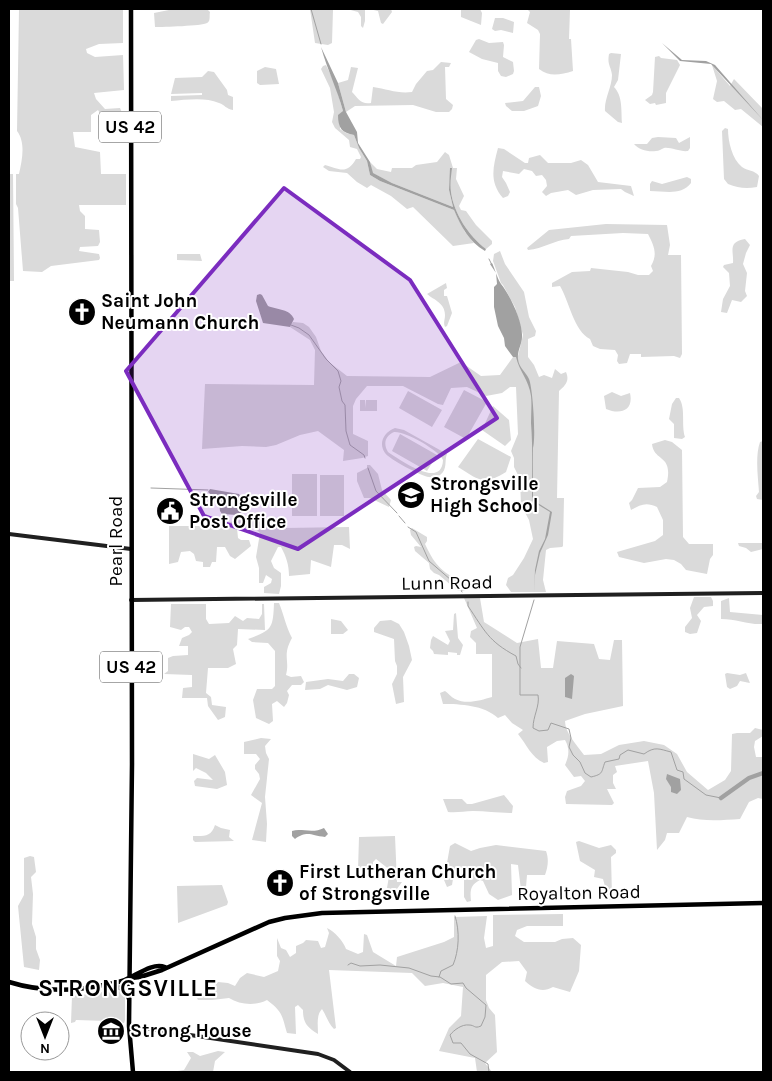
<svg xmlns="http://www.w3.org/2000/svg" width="772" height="1081" viewBox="0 0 772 1081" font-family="Karla,sans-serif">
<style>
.green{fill:#dadada;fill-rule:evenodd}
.water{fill:#a1a1a1}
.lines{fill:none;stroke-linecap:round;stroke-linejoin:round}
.stream{stroke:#a1a1a1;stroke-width:1}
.river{stroke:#a1a1a1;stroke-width:4.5}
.secondary{stroke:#202020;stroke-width:4}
.primary{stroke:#000;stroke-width:4.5}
.marked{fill:#7b2cbf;fill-opacity:0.2;stroke:#7b2cbf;stroke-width:4;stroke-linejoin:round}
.labels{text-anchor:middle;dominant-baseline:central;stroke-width:4;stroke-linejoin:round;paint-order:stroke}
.shield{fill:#fff;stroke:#4c4c4c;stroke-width:1}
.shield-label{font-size:18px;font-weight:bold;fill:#000}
.poi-label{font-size:19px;font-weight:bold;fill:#000;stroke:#fff;text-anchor:start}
.street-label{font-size:19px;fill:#000;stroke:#fff}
.district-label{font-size:24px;font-weight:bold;letter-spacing:1px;fill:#000;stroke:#fff}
</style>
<rect width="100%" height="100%" fill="#fff"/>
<!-- green -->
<path class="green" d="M19 9H123V43L99 44 86 49 87 53 95 57 123 55 124 90 94 93 96 99 105 109 120 108 123 115 106 118 102 117 98 110 91 115V132H73L75 147 100 152 101 174H126V205H79L80 211 85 216V229L99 230 100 242 98 246 80 247 79 251 99 254 100 258 99 260 51 266 42 272 23 271 18 208 16 204V174H19C22 160 26 143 17 131Z
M174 9H207L210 12C209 16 211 21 207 23 202 26 163 27 155 27L154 13Z
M310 9H345L333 10 332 43 328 45 315 43Z
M347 9H391L392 12 383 24 381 23 378 11 369 9 365 10V21L363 28 361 26V17L358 12Z
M461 9H480L482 13 481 25 461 17Z
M527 9 570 10 569 39H571L573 71C560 75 549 77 539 69L540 34 538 30 527 23 530 12Z
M495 18H503L514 22 513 33 501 30 495 31 492 29Z
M479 39 489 43 503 42 504 45 503 57 513 62 514 71 513 74 506 77 501 76 498 71V63L482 59 469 52 476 40Z
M611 53 621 54 618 80 614 87C623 96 621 111 622 123L618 122 605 111C604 99 612 87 612 75 611 66 607 65 609 54Z
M659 56 661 58 677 60 680 65 666 93V103L656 105 655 103 650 104 645 100 652 95 653 92 655 57Z
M441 62 451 63 449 67H445L446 99 453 105 452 109 449 112H436L413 105 355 106 346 112 338 83 348 80 351 67 358 68 352 92C358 98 361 105 371 103L373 87C387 89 398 94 412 92L416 84 427 71 433 70Z
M326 65 335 84 343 111 340 129 346 133 354 135 359 148 367 161 370 175 380 181 454 210 465 232 474 243 453 246 413 207 407 209 391 196 371 185 367 188 357 182 347 173 329 171 323 167 325 165C339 169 347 175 356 159H360L361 157 357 149 350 147 349 140 335 128 332 122 334 112 330 88 321 69 323 66Z
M712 65 730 86 734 79 763 109V127L741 109 735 110 724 101 717 102 713 99 717 81Z
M265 67 276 69 279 84 260 85 257 83V71Z
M208 71 214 72 227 90 228 95 233 97V110C226 109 225 105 219 103 205 97 186 100 171 101V96L202 95V93L171 94 175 78 202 77Z
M535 87H539L541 96 538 106 524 111H512L506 106 505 103 523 101Z
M725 128 728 129C728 141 732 159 742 167 747 171 755 170 759 176L757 187C746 189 738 188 728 184L724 179 722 131Z
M658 137 676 138 679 143 690 137V148L688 151C680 152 671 147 664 148 661 149 659 151 656 151 648 152 639 150 634 144H647L652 138Z
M498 148 504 149 525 163H528L529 158 540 155 548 163H571L581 160 588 165 598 182 631 186 634 196 625 192 621 189 593 190 576 195 568 190 551 193 546 196 542 192 547 186 546 180 542 175 536 176 532 171 524 169 519 174 503 171 502 177 506 183 510 192 508 196 503 198C489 182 493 167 498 148Z
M445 152 449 155 453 168H457L456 179 464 196 459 206 461 210 466 211 476 225 492 241V244L486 249C469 236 454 214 451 192 450 185 451 176 451 168L449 190 453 207 392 183 372 173 370 162 377 169 391 172 392 168H412L416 165 437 162Z
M9 174H13L14 281H9Z
M687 177 691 179V183C681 196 665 191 650 191V184L652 181 662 184Z
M606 224 667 225 670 245 668 255H681L682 354 680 358 674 356 641 357V354H630L627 363 619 364 617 361 618 355 615 350 600 349 593 346 590 339C574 331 569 301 560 286L552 287V283L572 272 590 271 591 268 628 272 638 275H649L653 271 651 266C658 254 654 246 648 234L623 233 571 236 569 239C554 240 543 249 528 250L527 248 549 230Z
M745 239 750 245 746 253 743 264 747 273 745 291 747 296 741 302 732 300 727 313 721 312 723 299 730 286 729 273 723 267 724 265 733 263C734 252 727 242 745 239Z
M500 251 505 264 524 292 529 317 536 331 535 336 528 339V357L534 365 539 377 544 375 552 378 555 369 561 374 566 372C570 381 565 386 559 391L557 498H564L563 546 562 547 550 548 546 550 543 580 546 592H511L506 585 508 578 513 575 524 558 533 539 529 520 521 505 520 479 514 467V458L511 451 518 434 516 387H510L502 393 486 396 467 387 451 388 443 405 438 404 403 386H367L356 399 353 406V434L368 441V456L362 458 343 461 344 450 318 431 300 435 276 445 266 447 242 446 202 449 205 384 314 385 315 350 310 340 290 327 293 322 303 323 309 327 316 337 321 351 329 362 347 376 430 377 461 362 481 376 500 375 513 357 518 356 523 335 515 307 503 285 501 283 493 261 494 254Z
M177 254H200L202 261 177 260Z
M446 283 447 288 444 290V296H447L452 313 447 326 445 327C443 322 445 320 445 315 445 303 434 300 427 294Z
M464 390 487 402 466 439 444 427Z
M408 391 442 410 432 427 399 408Z
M612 392 621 396 630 393C634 411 620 415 606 409L604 396Z
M676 398H679C686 408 681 425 685 437L682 439 674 438V424L669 419 672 404Z
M360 400H365L366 408V400H377V411H360Z
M493 406 509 420 511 440 505 446 482 430Z
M395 428 404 430 447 454C444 461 448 469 440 475 437 477 433 478 429 477 421 476 389 459 385 453 378 443 384 432 395 428ZM394 432C405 431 439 450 443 460 442 490 400 460 388 452 383 444 385 436 394 432Z
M400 434 437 455 427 471 392 451Z
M478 439 511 457 506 472C483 486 479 480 458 467Z
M665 440 672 442 682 450 683 537 689 544H713V555L710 559 707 574 686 570 681 564 674 560 666 559 644 563 619 557 617 552 655 541 663 535V520L657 507C647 502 641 504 631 510L629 503 632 500 638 488 660 487 667 482C673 454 654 462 652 444Z
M763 441V500L757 499 756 496 759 492C758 477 755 456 760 442Z
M367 465H370L378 474 382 490 391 500 389 507 370 498H364L357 481V473L367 468Z
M292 474H317V516H292Z
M320 475H344V516H320Z
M284 519 285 528 349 527 350 549 342 545H334L331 567 311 560 310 574 289 576C289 565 286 556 281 547H278L271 561 274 568 281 573V586L279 594 264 593V587L271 583 272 579 266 575 263 583H259V568L256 557 260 533 254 527 250 526 243 531 240 527 237 528 238 538 241 540H249L251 546 235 559 230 556 225 547H217L216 562H212L210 567H203V562L196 561 194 554 190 551 181 552 178 562 169 564V526H207L241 520Z
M412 528 427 537V541L425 544C436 568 443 572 465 584L467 587 466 591H458L439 575 434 573 430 569 429 563 415 551 414 547 416 546 421 547 411 535 410 530Z
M738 543H763V549L751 552 746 548 739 546Z
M694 597H711L713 601V606L704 607 697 615 701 621 697 633 690 634 685 632V627L692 618 690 608Z
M464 598H480L484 622 517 643 538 639 541 668H553L557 641 594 644 599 659 610 660 614 640H622L623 706 585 714 565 721C565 733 577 745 584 755L601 754 619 745 644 741 664 745 677 754 687 772 708 790 725 780 731 771 732 734 737 733H750L755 728 763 730V736L755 741 754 747 756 757H763V799L758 798 749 802 740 819C723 820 704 822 687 817L679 833H667L665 840 657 850 654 793 648 761 615 766 617 772 613 775V783L616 789H607L614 803 612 805 566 804 565 797 567 791 581 786 585 781 581 776 574 777 565 765C569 756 570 749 565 740L557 741 547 747 548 762 544 763C531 757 527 745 518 734L523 730 512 723 505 715 498 718C484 705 460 704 443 704L440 693 445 691C448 693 451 697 455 699 467 705 481 700 492 697V654H476V643L470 637 471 631 477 628Z
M729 598 730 612 763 615V624C749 625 736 619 721 619V601Z
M274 603H279C284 615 286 627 292 638 282 656 290 660 286 675L291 677 301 676 304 682 301 685H292L287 691 289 695 287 703 284 707 277 701 272 704 273 721 269 724 256 718 253 700 257 689H272L275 686V651L268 643 252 642 248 639C272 630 273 629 274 603Z
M171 604H206V619L209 624 229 623 235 616 243 621 247 618 259 619 262 614V604H264L265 630 238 629 237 645 233 649 236 664 228 668H208L206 693 211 697 212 705 226 707 225 717 218 720 208 706 207 698H182L183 688 192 687V675L164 674 168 671V658L173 656 188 655V646H179L182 638 189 635 192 632 189 627H185L181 630 170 627Z
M456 613 458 638 463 645 460 655H457V653L448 652V655L434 654 433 651 430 648 431 640 433 636 448 645 450 641 445 631 453 630 454 614Z
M331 619 341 621 348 630 343 634H331Z
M391 620 399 624 404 632 409 646 412 660 403 677 404 702 396 704 392 684 397 674V666L395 661 394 639 374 632V628L380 621Z
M727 673 740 675 746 673 750 683 740 681 737 686 730 689 727 687 725 674Z
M349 674H354L359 678 357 687 347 690 328 685 320 689 305 690 306 682 328 679 343 681Z
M261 738 271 739 265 746 266 753 269 759 265 797 267 824 266 842 252 840 262 803 251 795 260 779 259 774 255 769V765L260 759 256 754H244V742Z
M193 754 209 759 215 755 225 772 227 785 217 789 195 786 194 781 197 778 213 780 206 773 196 768 193 771Z
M504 795 513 806 512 813C498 813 486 811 473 811 464 811 457 813 448 812L443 799H462L467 804H472Z
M215 825 221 828 230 830 229 837 234 841 195 842 193 840V836C205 836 211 837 215 825Z
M395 836 397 882H402L394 893 386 894 390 870 376 859 373 862V867L365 873 358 870 359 837Z
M579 841 599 848 611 845 616 850V853L611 857 612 896 610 900 606 899V890L603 879 594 877 595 870 580 861 576 842Z
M455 843 471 851 480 848 496 845 546 851C549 859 548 867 545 875H527L526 887 524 890H521L518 865 511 864 512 895 498 900 489 894 483 881 480 880C470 885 470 891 471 901L467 902 464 897V876L459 872 453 879 452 885 447 887 444 880 450 846Z
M30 856 34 857 36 872 31 877 33 894 32 924 36 937V949L40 960 39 970 24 967 18 906 24 895V858Z
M222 885 228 902 227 905 178 923 177 886Z
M563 914V926H527L517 930 515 936 524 942H555L562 939 573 938 581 945 579 971 570 992 553 987C542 993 534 989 525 981L527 972 519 961 502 962 486 975V1000L489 1008 495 1015 497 1052 485 1063 492 1072H477L475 1058 439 1051 449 1028 461 1016 463 987 443 983 425 986 412 973 329 970 336 1028 334 1029C328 1023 326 1015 322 1009 316 1015 318 1026 318 1034 307 1027 303 1023 303 1010L298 1005 295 1007 296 1034 287 1033C282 1016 283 1012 267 1000 256 1006 240 1005 229 998L212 1000H198L196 996 209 992 218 982 228 983 235 986 240 978 247 973 264 977 278 971 280 961 277 956V938L281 948 286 950 290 957 296 953V946L303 943 306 940 318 941 321 948 325 947 329 933 327 928C334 931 344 942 346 949L358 954 363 952 364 934 367 935 373 952 396 966 397 957 444 942 454 937V917L487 916 484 938 486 948 493 946V915Z
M116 989H121L125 994V1020L124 1023H108V1021L76 1020 75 1022 71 1023 72 996 98 993Z
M218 1051 225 1052 215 1061 213 1072H171L184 1070 191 1058 187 1052H193L200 1056Z"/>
<!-- water -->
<path class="water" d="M662 43 682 60 706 61 715 65 763 120 711 64 680 61Z
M321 47 338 83 346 112 357 132 358 143 370 162 373 173 392 183 453 207 449 190 450 168H452C451 176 450 184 451 192 454 214 469 236 486 249L485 251C469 242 461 226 454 210L380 181 370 175 367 161 359 148 354 135C342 133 338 128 338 115L343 111C337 89 327 69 321 47Z
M492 263C495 269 497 278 501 284 510 295 523 322 522 337 522 344 517 351 518 359 519 368 526 372 529 379 533 389 536 438 533 448V500L552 512 548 535 540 553 535 575 534 593 535 570 539 551 545 539 550 512 532 501C532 475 533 449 531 423 531 414 532 405 531 396 529 380 519 371 516 357H513L505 346 504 338 498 326 494 307V287L497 284 496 273 490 264Z
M260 294 262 295 268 306C278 310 290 309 294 319L290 327 263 323 256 301 257 295Z
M210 489 239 494 242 499 245 510 237 515 222 514 220 511 219 502 208 492Z
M571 674 574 676 572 699 565 697V678Z
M667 774 680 779 681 790 677 794 671 792V787L666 779Z
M324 828 328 834 325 837C311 836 308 830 295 839L292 836V831C301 828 313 834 324 828Z"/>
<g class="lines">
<!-- stream -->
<path class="stream" d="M311 9 321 44
M489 259 492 265
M291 325 299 328 309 335 326 359 338 371 341 381 339 387 342 401 345 405 346 431 350 445 364 455 365 458
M368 468 376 491 397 513
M151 488 208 490
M399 516 405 523
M408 527 416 532 429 561 458 586 462 592
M534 600 520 647V695H538C540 706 533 716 533 728L539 731 548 730 551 723 569 729 571 738 569 747 573 755 580 762 585 773 591 777C604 774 601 772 605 762L619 759 620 755 628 750 644 754C655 746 659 749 671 752L677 770 683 772 684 779 706 795 721 798
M468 602V606C485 631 488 641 516 656L518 664 521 668
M348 965 351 963 360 966 380 965 409 968 431 976 440 977 451 984 463 983 466 988 486 1005 485 1017 481 1026C474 1029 475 1025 469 1025 462 1024 454 1030 450 1035L453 1043H461L470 1054 488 1064 489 1072
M439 977 441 971 453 965C459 951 460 931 455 916"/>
<!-- river -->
<path class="river" d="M721 798 749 778 763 773"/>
<!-- secondary -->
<path class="secondary" d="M9 534 131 549
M131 600 763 593
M129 1026 318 1054 334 1060 350 1072"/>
<!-- primary -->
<path class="primary" d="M131 9 132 764 129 1026 133 1072
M131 978 140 977 162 970 269 922 285 918 322 913 365 912 763 903
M9 982C41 992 71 992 104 985 110 984 116 983 122 981 135 977 151 962 165 967
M109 986C120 987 126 988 129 999"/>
</g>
<!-- marked area -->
<path class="marked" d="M284 188 410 280 497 418 298 549 204 516 126 371Z"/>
<!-- icons -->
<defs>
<g id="church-disc" transform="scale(1.4375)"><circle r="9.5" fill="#000" stroke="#fff"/><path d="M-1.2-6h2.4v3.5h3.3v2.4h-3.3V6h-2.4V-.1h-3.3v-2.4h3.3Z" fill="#fff"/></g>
<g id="school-disc" transform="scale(1.4375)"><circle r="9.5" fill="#000" stroke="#fff"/><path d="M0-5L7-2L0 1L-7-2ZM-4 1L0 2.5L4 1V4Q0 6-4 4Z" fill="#fff"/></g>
<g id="civic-disc" transform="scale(1.4375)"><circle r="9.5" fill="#000" stroke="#fff"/><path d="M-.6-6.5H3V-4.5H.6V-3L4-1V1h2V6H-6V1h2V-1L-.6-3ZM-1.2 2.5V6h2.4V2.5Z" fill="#fff"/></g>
<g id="museum-disc" transform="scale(1.4375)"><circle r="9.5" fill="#000" stroke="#fff"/><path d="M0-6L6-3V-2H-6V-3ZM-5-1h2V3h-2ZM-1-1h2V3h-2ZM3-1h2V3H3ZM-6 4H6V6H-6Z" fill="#fff"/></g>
</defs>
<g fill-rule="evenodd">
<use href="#church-disc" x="82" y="312"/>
<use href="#school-disc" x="411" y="495"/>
<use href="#civic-disc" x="170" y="511"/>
<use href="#church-disc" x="280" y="883"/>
<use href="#museum-disc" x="111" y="1031"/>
</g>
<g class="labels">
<!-- shield labels -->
<g class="shield">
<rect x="99" y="111.5" width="62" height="31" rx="4"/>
<rect x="100" y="651.5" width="62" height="31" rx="4"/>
</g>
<g class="shield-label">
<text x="130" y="127">US 42</text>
<text x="131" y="667">US 42</text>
</g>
<!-- poi labels -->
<g class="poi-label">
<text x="101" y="301">Saint John<tspan x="101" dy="22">Neumann Church</tspan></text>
<text x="430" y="484">Strongsville<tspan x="430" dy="22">High School</tspan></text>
<text x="189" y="500">Strongsville<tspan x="189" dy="22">Post Office</tspan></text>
<text x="299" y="872">First Lutheran Church<tspan x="299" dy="22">of Strongsville</tspan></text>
<text x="130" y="1031">Strong House</text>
</g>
<!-- street labels -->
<g class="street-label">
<text transform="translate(116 541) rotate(-90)">Pearl Road</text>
<text transform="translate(447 583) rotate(-1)">Lunn Road</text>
<text transform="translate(579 893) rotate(-1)">Royalton Road</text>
</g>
<!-- district labels -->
<g class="district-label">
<text x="128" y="988">STRONGSVILLE</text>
</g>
</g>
<!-- border -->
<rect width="772" height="1081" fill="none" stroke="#000000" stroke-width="20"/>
<!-- north arrow -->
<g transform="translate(45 1036) rotate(180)"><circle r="24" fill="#ffffff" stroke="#999999"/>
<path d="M0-4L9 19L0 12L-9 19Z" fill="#000000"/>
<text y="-8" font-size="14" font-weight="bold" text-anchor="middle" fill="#000000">N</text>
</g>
</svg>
